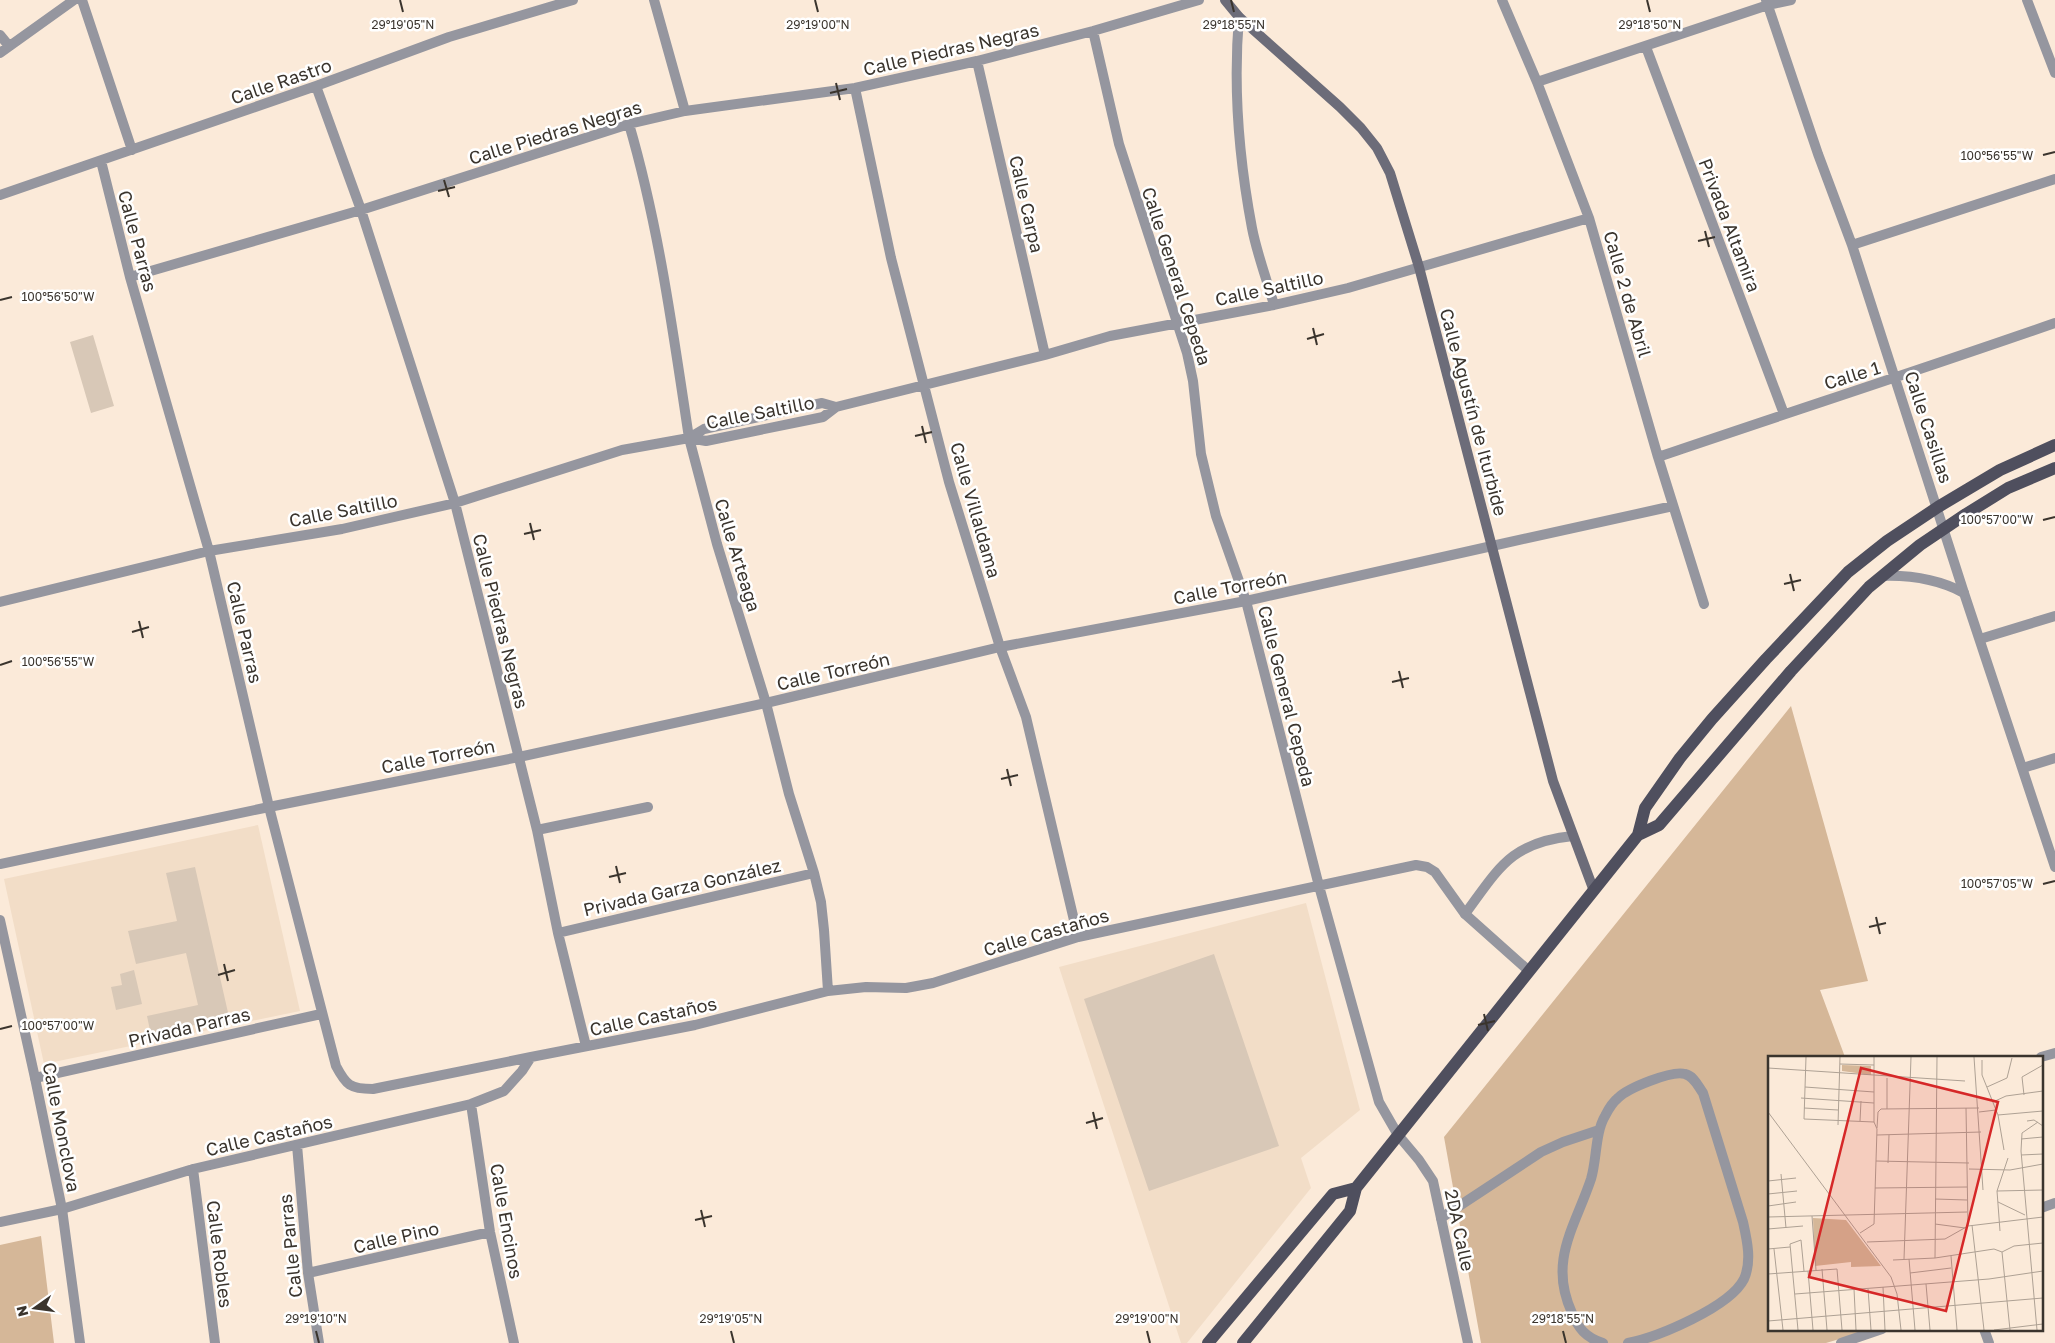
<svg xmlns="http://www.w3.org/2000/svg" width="2055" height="1343" viewBox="0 0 2055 1343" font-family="'Golos Text',sans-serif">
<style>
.built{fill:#f2ddc7}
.green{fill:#d5b798}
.building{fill:#d8c8b7}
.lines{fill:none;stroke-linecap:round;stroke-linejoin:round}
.service{stroke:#95969f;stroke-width:10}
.minor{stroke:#95969f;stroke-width:10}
.tertiary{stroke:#95969f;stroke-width:10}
.secondary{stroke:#6c6c79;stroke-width:10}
.primary{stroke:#4f4f5e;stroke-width:12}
.ticks{fill:none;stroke:#3a342d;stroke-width:2}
.labels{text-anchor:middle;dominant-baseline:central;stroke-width:5;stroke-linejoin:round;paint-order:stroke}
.street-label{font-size:18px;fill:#3a342d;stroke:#fff}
.inset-road{fill:none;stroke:#aea194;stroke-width:1}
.view{fill:#d62828;fill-opacity:0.15;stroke:#d62828;stroke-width:2.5}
.inset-edge{fill:none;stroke:#3a342d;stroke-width:2.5}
.ticks-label{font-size:12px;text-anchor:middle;fill:#3a342d;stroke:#fff;stroke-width:5;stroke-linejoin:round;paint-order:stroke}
</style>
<rect width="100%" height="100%" fill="#fbead9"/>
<!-- built -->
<path class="built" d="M258 825 300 1011 44 1064 4 879Z
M1306 903 1360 1110 1301 1158 1311 1188 1187 1343H1181L1059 967Z"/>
<!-- green -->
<path class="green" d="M1791 706 1868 981 1820 990 1845 1057H1769V1329H1873L1826 1343H1481L1444 1137Z
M41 1236 54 1343H0V1245Z"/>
<!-- building -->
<path class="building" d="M93 335 114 406 91 413 70 342Z
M195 867 229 1017 151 1035 147 1016 198 1005 186 953 136 964 128 931 177 921 166 873Z
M1214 954 1279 1146 1149 1191 1084 999Z
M134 970 142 1004 116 1010 111 987 122 985 120 974Z"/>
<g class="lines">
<!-- service -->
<path class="service" d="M1882 576C1911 575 1938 579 1964 593
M1465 914C1499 868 1511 842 1573 836
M1441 1218 1541 1152 1563 1142 1599 1130
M1603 1343C1586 1338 1578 1328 1572 1313 1548 1261 1575 1227 1591 1179 1597 1159 1595 1133 1605 1116 1608 1110 1613 1102 1618 1098 1628 1088 1672 1070 1685 1074 1694 1076 1698 1086 1703 1093L1743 1222C1747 1240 1752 1261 1744 1279 1730 1307 1658 1337 1628 1343"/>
<!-- minor -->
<path class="minor" d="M82 0 132 150
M654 0 685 111
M1502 0 1537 82 1589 218 1658 457 1704 604
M1766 0 1818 154 1852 245 1964 593 2055 867
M2027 0 2055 73
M1239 17C1233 87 1239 159 1252 228 1257 254 1267 280 1274 305
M1093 31 1119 144 1187 353 1193 381 1201 454 1216 516 1246 601 1319 886 1379 1102 1398 1135 1419 1160 1433 1181 1468 1343
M0 35 9 46
M1646 47 1784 414
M0 53 74 0
M977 61 1045 355
M1537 82 1768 5 1791 0
M316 86 361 210 455 503 537 830 558 933 586 1046
M855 88 891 258 949 482 1000 647 1026 717 1078 937
M629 124C659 227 673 332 689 438L717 544 766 703 789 794 814 873 821 902 824 930 828 991
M101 161 130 277 209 551 269 807 336 1066C346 1085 350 1089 373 1089L531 1057
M0 195 316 86 449 37 573 0
M1852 245 2055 179
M130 277 361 210 629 124 685 111 855 88 977 61 1093 31 1199 0
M689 438 706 441 823 417 836 407 1045 355 1110 336 1274 305 1348 288 1589 218
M1658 457C1790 412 1923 369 2055 323
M1492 546 1673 506
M0 602 209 551 342 529 455 503 622 450 689 438 704 429 822 403 836 407
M1980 639 2055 616
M2023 768 2055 758
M537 830 648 807
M558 933 814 873
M2041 1057 2055 1053
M35 1078 321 1014
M471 1104 490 1232 514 1343
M297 1145 308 1273 319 1343
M193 1169 215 1343
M2041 1208 2055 1203
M0 1222 62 1209 193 1169 471 1104 504 1091 522 1071 531 1057 695 1025 828 991 866 987 906 988 933 983 1078 937 1416 865 1427 867 1435 872 1465 914 1529 971
M308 1273 490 1232
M1984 1329 1989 1343
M1841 1343 1882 1329"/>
<!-- tertiary -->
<path class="tertiary" d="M0 864 269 807 519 757 766 703 1000 647 1246 601 1492 546
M0 920 35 1078 62 1209 80 1343"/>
<!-- secondary -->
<path class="secondary" d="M1225 0 1239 17 1340 107 1361 128 1377 148 1390 173 1419 267 1553 781 1594 891"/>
<!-- primary -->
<path class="primary" d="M1638 835 1659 825 1791 671 1869 587 1920 545 1966 514 2008 488 2055 468
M1208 1343 1333 1194 1356 1188
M1243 1343 1350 1211 1356 1188 1638 835 1645 808 1680 758 1712 719 1766 659 1848 572 1887 541 1938 507 2000 470 2055 445"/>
</g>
<!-- ticks -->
<path class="ticks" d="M400 0 403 12M815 0 818 12M1231 0 1234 12M1647 0 1650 12M836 83 840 100M830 93 847 89M2043 155 2055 152M444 180 449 197M438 191 455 187M1705 231 1709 247M1698 241 1715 237M0 300 12 297M1313 328 1317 345M1307 339 1324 334M922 426 926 443M915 436 932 432M2043 520 2055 517M530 523 534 540M524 534 541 530M1790 574 1794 591M1784 584 1801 580M139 621 143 638M132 632 149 627M0 665 12 661M1399 671 1403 688M1392 682 1409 678M1007 769 1011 786M1001 779 1018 775M616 866 620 883M609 877 626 873M2043 884 2055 881M1876 917 1880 934M1869 927 1886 923M224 964 228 981M218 975 235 970M1484 1014 1488 1031M1478 1025 1495 1021M0 1029 12 1026M1093 1112 1097 1129M1086 1123 1103 1118M701 1210 705 1227M695 1220 712 1216M316 1331 319 1343M731 1331 734 1343M1147 1331 1150 1343M1563 1331 1566 1343"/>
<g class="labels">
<!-- street labels -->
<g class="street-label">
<text transform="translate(951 49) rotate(-13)">Calle Piedras Negras</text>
<text transform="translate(281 81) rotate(-19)">Calle Rastro</text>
<text transform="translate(555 132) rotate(-17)">Calle Piedras Negras</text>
<text transform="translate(1027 204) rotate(77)">Calle Carpa</text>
<text transform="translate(1730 225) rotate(69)">Privada Altamira</text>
<text transform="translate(138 241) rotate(75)">Calle Parras</text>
<text transform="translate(1177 276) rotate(72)">Calle General Cepeda</text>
<text transform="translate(1269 288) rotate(-12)">Calle Saltillo</text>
<text transform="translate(1628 294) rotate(74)">Calle 2 de Abril</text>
<text transform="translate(1852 375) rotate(-17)">Calle 1</text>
<text transform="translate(760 412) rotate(-11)">Calle Saltillo</text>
<text transform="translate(1474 412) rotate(75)">Calle Agustín de Iturbide</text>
<text transform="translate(1929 427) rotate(72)">Calle Casillas</text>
<text transform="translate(343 510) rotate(-11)">Calle Saltillo</text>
<text transform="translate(976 510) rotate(74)">Calle Villaldama</text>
<text transform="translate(738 555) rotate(73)">Calle Arteaga</text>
<text transform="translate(1230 587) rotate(-11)">Calle Torreón</text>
<text transform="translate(501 621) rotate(76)">Calle Piedras Negras</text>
<text transform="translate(245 632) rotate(77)">Calle Parras</text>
<text transform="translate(833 671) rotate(-13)">Calle Torreón</text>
<text transform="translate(1287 696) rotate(76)">Calle General Cepeda</text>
<text transform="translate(438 756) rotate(-11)">Calle Torreón</text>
<text transform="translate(682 887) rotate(-13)">Privada Garza González</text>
<text transform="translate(1046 932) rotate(-16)">Calle Castaños</text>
<text transform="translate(653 1016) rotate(-12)">Calle Castaños</text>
<text transform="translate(189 1027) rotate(-13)">Privada Parras</text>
<text transform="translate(62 1127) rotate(79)">Calle Monclova</text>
<text transform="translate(269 1135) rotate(-13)">Calle Castaños</text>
<text transform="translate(507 1221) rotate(80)">Calle Encinos</text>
<text transform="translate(1460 1230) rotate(78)">2DA Calle</text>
<text transform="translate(396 1237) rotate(-13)">Calle Pino</text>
<text transform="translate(290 1246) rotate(-96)">Calle Parras</text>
<text transform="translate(220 1254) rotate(83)">Calle Robles</text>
</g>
</g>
<!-- overview -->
<g transform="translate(1768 1056)">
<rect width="275" height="275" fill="#fbead9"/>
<path d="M74 9 103 10V19L74 15ZM45 162 78 164 113 210 83 211V206L47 210Z" fill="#d5b798"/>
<path class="inset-road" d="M38 1 36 63 106 66M206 1 215 134M214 4V19L230 59 236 94M72 8 106 9M0 12 197 25M37 31 106 36M219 31 239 22 244 2M256 39 254 21 275 9M33 42 106 47M225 46 238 40 275 35M36 52 70 54M198 52 200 170M119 53V22M0 56 123 221 129 238 133 274M211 56 228 54M230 59 275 55M92 65 93 45M259 65 266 64 275 70M70 69 72 1M109 72 110 56 113 53 211 52M109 79 213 76M253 83 275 81M253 99 275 98M108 105 201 107M120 107 121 79M201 113 242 114 275 108M13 118 18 172M0 125 28 122M107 132 199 131M229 135 275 134M0 138 29 135M167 143 199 144M230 146 257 159M0 150 28 146M44 160 48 214M0 161 199 156M167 168 197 172M204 169 216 274M0 173 35 170M232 175 229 135 240 102M92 177 106 168 109 73 106 66V1M33 184 36 215M99 186 177 183 200 170 275 161M0 193 22 191M6 193 15 274M234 196 242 274M183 200 189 274M167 202 169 1M136 203 143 1M141 203 147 274M125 204 167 202 226 193 234 196 246 190 275 187M54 213 59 274M40 215 45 274M142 217 183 212M0 218 69 213 74 274M158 228 162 274M115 231 117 274M86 233 88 274M100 233 103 274M27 238 221 223 275 215M0 265 275 242M30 274 22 188 33 184M226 274 275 268M269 274 253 95 254 77 270 66"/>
<path class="view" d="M93 12 230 46 178 255 41 221Z"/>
<rect width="275" height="275" class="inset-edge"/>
</g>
<g class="ticks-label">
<text x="403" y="29">29°19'05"N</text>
<text x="818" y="29">29°19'00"N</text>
<text x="1234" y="29">29°18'55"N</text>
<text x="1650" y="29">29°18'50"N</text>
<text x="1997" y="160">100°56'55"W</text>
<text x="58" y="301">100°56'50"W</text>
<text x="1997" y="524">100°57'00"W</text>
<text x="58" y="666">100°56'55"W</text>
<text x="1997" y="888">100°57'05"W</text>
<text x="58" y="1030">100°57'00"W</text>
<text x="316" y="1323">29°19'10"N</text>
<text x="731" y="1323">29°19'05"N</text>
<text x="1147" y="1323">29°19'00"N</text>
<text x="1563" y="1323">29°18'55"N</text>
</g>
<!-- north arrow -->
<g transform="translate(35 1308) rotate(256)" stroke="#ffffff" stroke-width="4" paint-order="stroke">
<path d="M0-4L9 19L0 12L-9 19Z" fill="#3a342d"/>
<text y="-8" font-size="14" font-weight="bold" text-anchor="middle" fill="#3a342d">N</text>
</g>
</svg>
